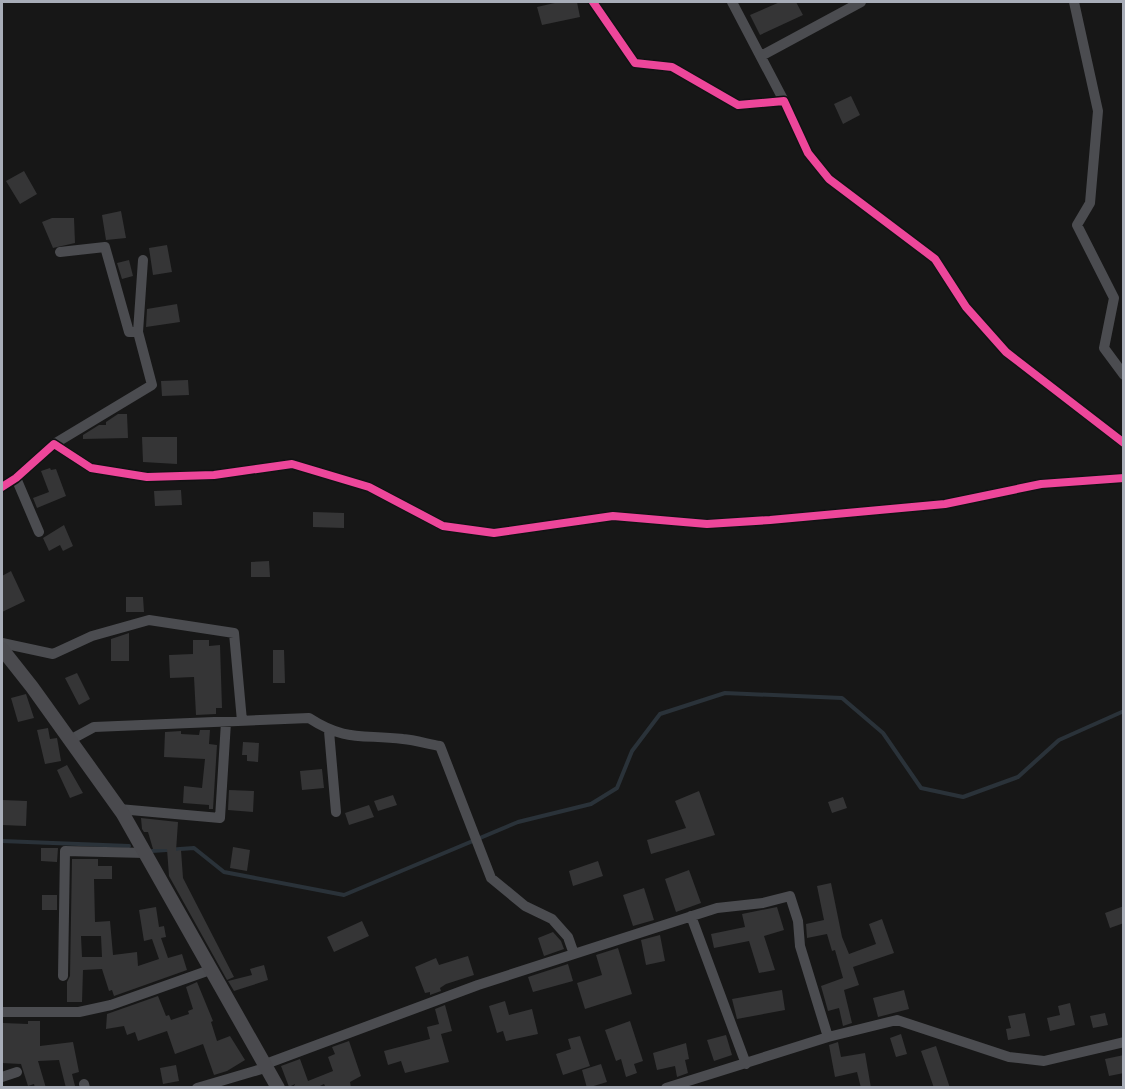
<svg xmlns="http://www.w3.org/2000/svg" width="1125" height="1089" viewBox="0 0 1125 1089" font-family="'Open Sans',sans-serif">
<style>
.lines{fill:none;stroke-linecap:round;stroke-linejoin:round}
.stream{stroke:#2a3239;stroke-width:4}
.building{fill:#353536;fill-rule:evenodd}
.street{stroke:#4b4c50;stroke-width:10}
.secondary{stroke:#4a4a4e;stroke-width:14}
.cycleway-casing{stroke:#111113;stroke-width:11}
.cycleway{stroke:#ed469a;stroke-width:8}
</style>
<rect width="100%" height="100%" fill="#171717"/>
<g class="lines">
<!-- stream -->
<path class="stream" d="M2 841 129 846
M152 851 194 848 224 872 344 895 518 822 591 804 617 788 632 751 660 714 725 693 842 698 883 733 921 788 963 797 1018 777 1059 740 1124 711"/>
</g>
<!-- building -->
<path class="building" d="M559 2H577L580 17 542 25 537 7Z
M780 2H796L803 15 760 35 750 15Z
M851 96 860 115 843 124 834 104Z
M24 171 37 194 20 204 6 181Z
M121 211 126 238 106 240 102 215Z
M52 218H74L75 243 53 248 42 222Z
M167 245 172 272 153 275 149 248Z
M129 260 133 276 122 279 117 263Z
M177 304 180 322 146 327 147 309Z
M188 380 189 395 162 396 161 381Z
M118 414H127L128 438 83 439V435L99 425H106V422Z
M142 437H177V464L143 462Z
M50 468 51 470 56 469 66 496 37 508 33 498 49 492 41 471Z
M181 490 182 505 155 506 154 491Z
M313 512 344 513V528L313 527Z
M64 525 73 546 63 551 60 545 49 551 43 538Z
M269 561 270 577H251V562Z
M11 571 25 601 2 612V576Z
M126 597H143L144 612H126Z
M129 633V661H111V639Z
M193 640H209V646L220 645 222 708H216V714L196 715 194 677 170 678 169 655 193 654Z
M273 650H284L285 683H273Z
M77 673 90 699 79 705 65 678Z
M26 694 34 718 18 722 11 698Z
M48 728 50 739 57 738 61 761 45 764 37 730Z
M200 730H210L209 744 217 745 213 809H209V805L183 803 184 786 202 788 205 759 164 757 165 732 181 731V734L199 735Z
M243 742 259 743 258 762 247 761V755H242Z
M67 765 83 793 70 798 57 770Z
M322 769 324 788 302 790 300 771Z
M229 790 254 791 253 812 228 810Z
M699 791 715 835 651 854 647 840 686 828 675 801Z
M393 795 397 805 378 811 374 801Z
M843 797 847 808 832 813 828 802Z
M2 800 27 801 26 826 2 825Z
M369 805 374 817 349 825 345 813Z
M141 818 178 822 176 851 181 850 183 878 234 977 227 980 169 876 167 849H153L148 832H144L142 829Z
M233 847 250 850 247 871 230 868Z
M41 848H58L57 862 41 861Z
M72 859H98V866H112V879H94L95 922 110 921 113 955 137 952 138 966 159 959 152 939 144 941 139 910 156 907 159 927 164 926 166 937 161 938 168 958 182 954 187 970 114 996 112 990 109 991 102 969 83 970 82 1002H67V982L70 976ZM81 936H101L102 957H82Z
M598 861 603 876 573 886 569 871Z
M689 870 701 903 676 912 665 879Z
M831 883 842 937 849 954 876 944 869 924 882 919 894 953 853 967 859 985 844 990 852 1023 843 1026 839 1008 828 1011 821 986 843 978 835 950 832 951 827 934 807 938 806 924 824 920 817 886Z
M644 888 654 920 633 926 623 895Z
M42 895H57V910H42Z
M1124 906V923L1110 928 1105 913Z
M777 907 784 930 764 936 775 970 759 973 749 941 714 948 711 934 745 927 742 914Z
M362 921 369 936 334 952 327 937Z
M553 932 561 941 564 949 544 956 538 938Z
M660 935 665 961 646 965 641 940Z
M618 948 632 994 585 1009 577 983 602 975 596 955Z
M468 956 474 975 446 984 440 988 441 991 430 995V992L425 993 415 967 436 958 439 965Z
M568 964 573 981 533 992 528 977Z
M264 965 268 980 234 991 228 981 252 975 250 969Z
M197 982 213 1021 211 1022 217 1041 230 1036 245 1060 227 1071 214 1075 203 1044 175 1054 167 1031 138 1041 135 1032 127 1035 124 1026 106 1029 107 1014 158 996 166 1016 169 1015 171 1020 189 1014 188 1011 193 1009 186 987Z
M782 990 785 1010 737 1019 732 999Z
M904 990 909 1009 878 1017 873 998Z
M505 1001 509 1015 532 1009 538 1034 506 1041 503 1031 497 1033 489 1006Z
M1070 1003 1075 1025 1050 1031 1047 1018 1060 1015 1058 1006Z
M445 1005 452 1031 441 1034 449 1062 405 1073 401 1061 388 1065 384 1051 430 1039 427 1027 439 1024 435 1009Z
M1025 1013 1030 1036 1008 1040 1006 1029 1011 1028 1008 1016Z
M1105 1013 1108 1025 1093 1028 1090 1016Z
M28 1021H40V1046L73 1042 79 1072 72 1074 75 1086 66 1088 59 1060 38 1061 46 1088H35L34 1084 28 1086 21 1064 2 1063 3 1023 28 1024Z
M630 1021 643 1061 634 1064 637 1073 626 1077 621 1059 616 1061 605 1030Z
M901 1034 907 1054 896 1057 890 1038Z
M726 1035 732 1055 714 1061 707 1040Z
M580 1036 590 1066 563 1075 556 1054 571 1049 568 1039Z
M349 1041 361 1076 350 1082 351 1088H326L324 1084 316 1088H293L295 1084 289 1087 281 1066 300 1059 308 1081 333 1071 328 1057 335 1054 332 1047Z
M838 1042 841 1057 865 1053 871 1088H861L857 1072 835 1077 829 1045Z
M686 1043 689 1059 685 1060 688 1073 677 1077 675 1066 657 1070 653 1053Z
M936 1046 950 1088H934L921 1051Z
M1124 1055V1073L1109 1076 1105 1059Z
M601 1064 607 1082 587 1088 582 1070Z
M176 1065 179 1081 163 1084 160 1068Z"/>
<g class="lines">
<!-- street -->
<path class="street" d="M593 2 635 63 672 67 738 105 784 101 808 153 829 179 935 259 966 307 1006 352 1124 443
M732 2 784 101
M1074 2 1098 111 1090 203 1077 225 1114 298 1104 348 1124 375
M761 56 861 2
M60 252 105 247 129 332H138
M54 444 152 385 138 332 143 260
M16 478 39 532
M2 487 16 478 54 444 91 468 147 477 214 475 292 464 369 487 443 526 494 533 613 516 707 524 770 520 945 504 1041 484 1124 478
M2 643 53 654 92 636 149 620 234 633 242 721
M329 731 336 812
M70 740 94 727 309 718C346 742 362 734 403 739 415 740 428 744 440 746L491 878 525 906 552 919 568 937 574 954
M119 809 220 818 226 722
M691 916 746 1064
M63 976 65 851 145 853
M2 1012H79L111 1005 210 970
M263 1065 478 985 717 908 763 903 790 896 798 921 800 946 828 1037
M2 1077 17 1072
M84 1084 85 1088
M197 1088 265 1068
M666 1088 828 1037 897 1020 1009 1057 1044 1061 1124 1042"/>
<!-- secondary -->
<path class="secondary" d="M2 649 32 687 123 814 278 1088"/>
<!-- cycleway casing -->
<g class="cycleway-casing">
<path id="cycleway" d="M593 2 635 63 672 67 738 105 784 101 808 153 829 179 935 259 966 307 1006 352 1124 443
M2 487 16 478 54 444 91 468 147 477 214 475 292 464 369 487 443 526 494 533 613 516 707 524 770 520 945 504 1041 484 1124 478"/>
</g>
<!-- cycleway -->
<use href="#cycleway" class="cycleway"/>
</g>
<!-- border -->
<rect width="1125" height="1089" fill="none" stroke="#a8adb8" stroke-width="6"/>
</svg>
